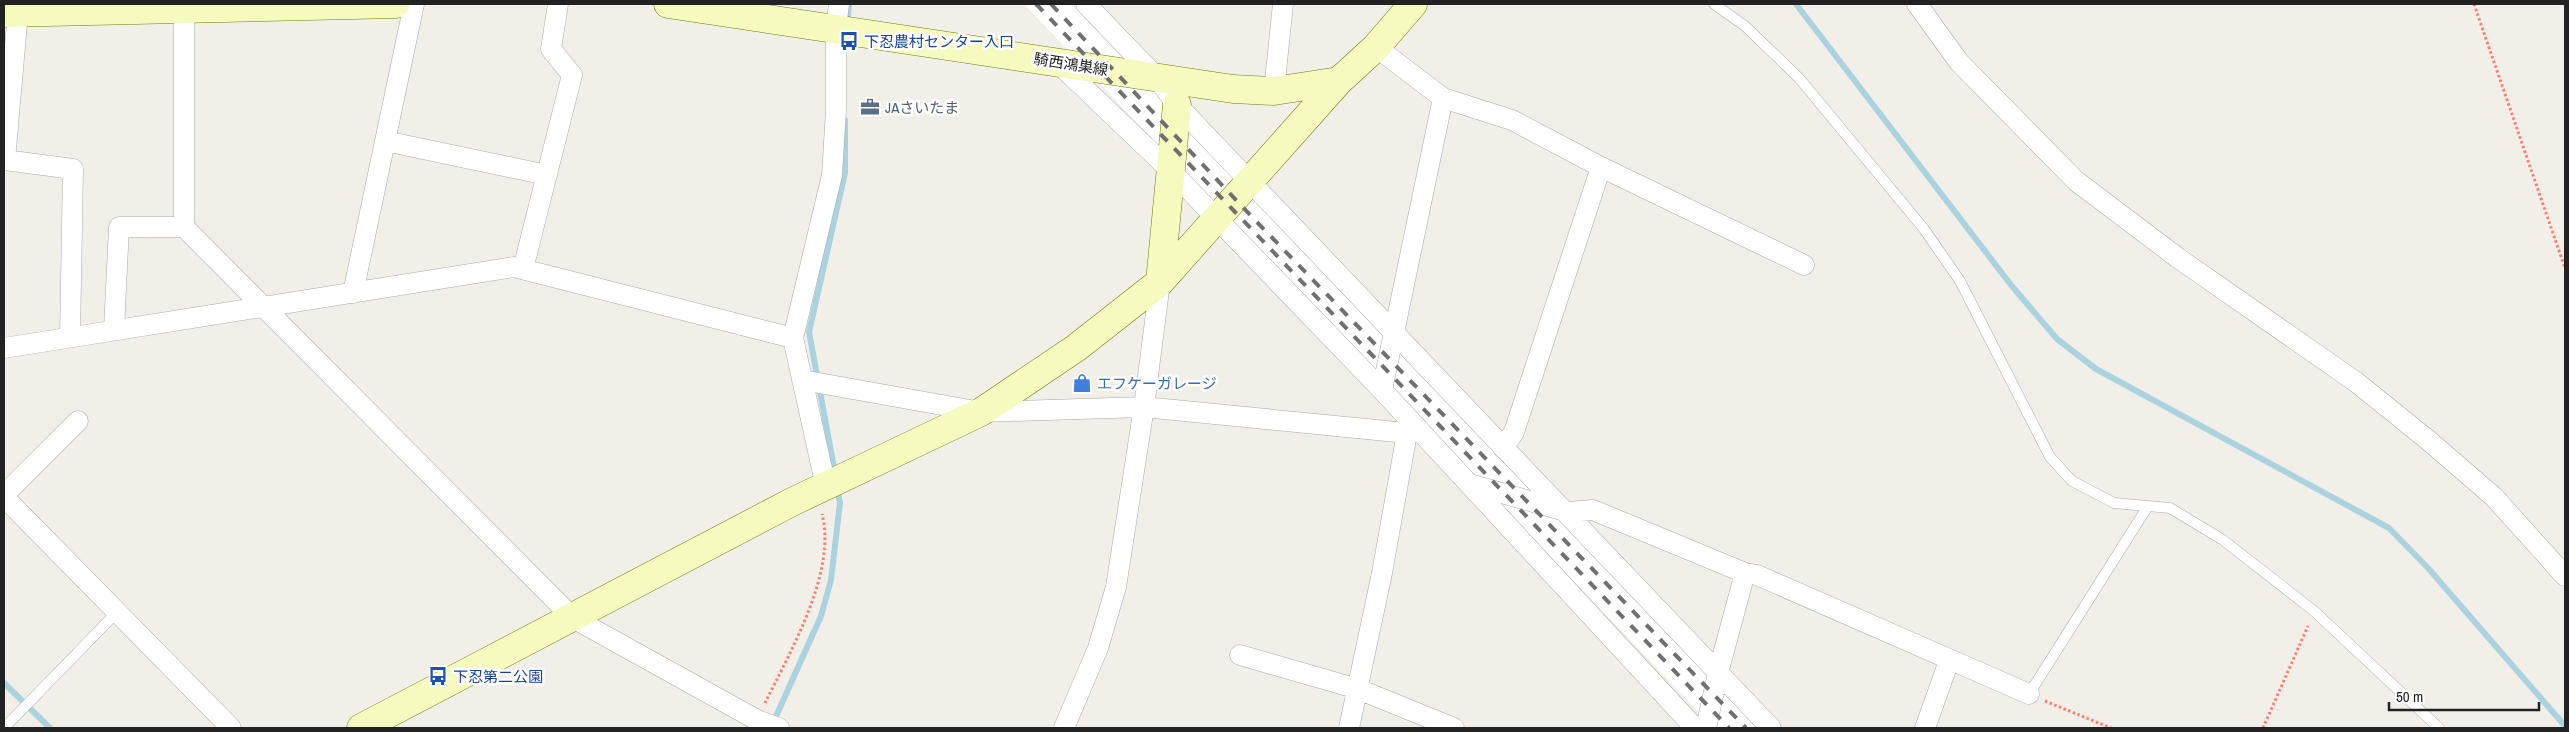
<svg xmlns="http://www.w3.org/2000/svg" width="2569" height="732" viewBox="0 0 2569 732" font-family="'Archivo Narrow','Noto Sans JP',sans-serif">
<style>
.pier{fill:#fff}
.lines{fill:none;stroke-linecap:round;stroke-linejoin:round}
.stream{stroke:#aad3df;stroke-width:6}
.lane-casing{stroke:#a9a9a9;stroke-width:11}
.street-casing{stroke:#a9a9a9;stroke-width:21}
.secondary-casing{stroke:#707d05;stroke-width:29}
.path{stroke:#fa8072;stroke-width:3;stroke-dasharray:2.5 2.5;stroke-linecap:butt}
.lane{stroke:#fff;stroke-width:10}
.street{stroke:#fff;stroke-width:20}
.secondary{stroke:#f7fabf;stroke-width:28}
.rail{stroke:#707070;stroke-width:4;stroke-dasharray:10 10;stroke-linecap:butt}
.labels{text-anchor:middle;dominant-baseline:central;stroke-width:5;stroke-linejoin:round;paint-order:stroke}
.transit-label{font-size:15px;fill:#164399;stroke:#fff;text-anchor:start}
.street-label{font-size:15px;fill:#222;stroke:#fff}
.service-label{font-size:15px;fill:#4e5e75;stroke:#fff;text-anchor:start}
.shop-label{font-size:15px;fill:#366cbe;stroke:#fff;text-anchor:start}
</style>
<rect width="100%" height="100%" fill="#f2efe9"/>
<!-- pier -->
<path class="pier" d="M1024 4H1071L1760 728H1714Z"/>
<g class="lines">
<!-- stream -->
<path class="stream" d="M1796 4 2011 285 2057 339 2096 369 2389 528 2428 568 2565 726
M847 25 849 4
M835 473 809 332 845 173V120
M4 683 50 728
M773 723 821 616 831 580 840 503 837 488"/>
<!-- lane casing -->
<g class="lane-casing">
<path id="lane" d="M1714 4 1745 26 1799 78 1924 229 1960 281 2050 457 2072 481 2114 503 2170 508 2223 540 2314 611 2439 728
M2029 694 2148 506
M4 728 118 611"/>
</g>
<!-- street casing -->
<g class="street-casing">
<path id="street" d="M1086 4 1156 77 1177 105 1771 728
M1917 4 1959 62 2076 181 2178 258 2356 382 2428 440 2494 497 2565 576
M184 9V227L573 618 757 720 779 728
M18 12 5 160 73 169 70 337
M1376 47 1443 98 1382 390
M1056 61 1171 171 1382 390 1695 728
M1274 91 1283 4
M1443 98 1512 120 1601 167 1804 265
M385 141 547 175
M523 269 572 75 551 49 558 4
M353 293 414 4
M114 330 119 227H184
M4 348 514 267 793 338
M802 380 981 412 1144 407 1407 433
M1503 448 1514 432 1601 167
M1470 484 1568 512 1593 510 1745 573 1757 575 2029 694
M826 487 793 338 832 175 836 110V28L839 4
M4 495 78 421
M4 497 231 728
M1240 655 1358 689 1454 728
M1064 728 1098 648 1116 587 1144 407 1160 282
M1349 728 1382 573 1407 433 1415 425
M1706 728 1718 673 1745 573
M1925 728 1949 661"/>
</g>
<!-- secondary casing -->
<g class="secondary-casing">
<path id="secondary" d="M668 4 1233 89 1274 91 1339 81 1376 47 1413 4
M4 13 395 4
M1160 282 1177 105
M361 728 792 502 981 412 1076 348 1160 282 1339 81"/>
</g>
<!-- path -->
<path class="path" d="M2474 4 2565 268
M2045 701 2111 728
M765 703C790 652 837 572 822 514
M2263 728 2308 626"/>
<!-- lane -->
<use href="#lane" class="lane"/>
<!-- street -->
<use href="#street" class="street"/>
<!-- secondary -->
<use href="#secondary" class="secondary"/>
<!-- rail -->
<path class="rail" d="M1036 4 1729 728
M1051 4 1255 220 1746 728"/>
</g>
<!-- icons -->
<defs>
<g id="bus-bare" transform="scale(1.5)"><path d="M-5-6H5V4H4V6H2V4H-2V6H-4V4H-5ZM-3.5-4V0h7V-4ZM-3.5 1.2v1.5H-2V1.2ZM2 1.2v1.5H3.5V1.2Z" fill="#1a4fb4" stroke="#fff" stroke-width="2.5" paint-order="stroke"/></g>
<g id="office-bare" transform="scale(1.5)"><path d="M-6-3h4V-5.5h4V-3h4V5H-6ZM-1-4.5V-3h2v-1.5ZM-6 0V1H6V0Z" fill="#5c6f8a" stroke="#fff" stroke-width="2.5" paint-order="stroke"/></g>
<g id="shop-bare" transform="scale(1.5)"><path d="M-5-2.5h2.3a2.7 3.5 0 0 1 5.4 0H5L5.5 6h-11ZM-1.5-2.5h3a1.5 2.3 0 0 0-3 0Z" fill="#3f7fe0" stroke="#fff" stroke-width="2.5" paint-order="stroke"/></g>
</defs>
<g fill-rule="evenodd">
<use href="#bus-bare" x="849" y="41"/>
<use href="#office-bare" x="870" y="107"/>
<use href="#shop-bare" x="1082" y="383"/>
<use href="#bus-bare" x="438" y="676"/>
</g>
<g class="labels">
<!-- transit labels -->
<g class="transit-label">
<text x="864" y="41">下忍農村センター入口</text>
<text x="453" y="676">下忍第二公園</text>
</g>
<!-- street labels -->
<g class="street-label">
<text transform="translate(1071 64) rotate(9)">騎西鴻巣線</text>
</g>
<!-- service labels -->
<g class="service-label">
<text x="885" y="107">JAさいたま</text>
</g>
<!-- shop labels -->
<g class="shop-label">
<text x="1097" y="383">エフケーガレージ</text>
</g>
</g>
<!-- border -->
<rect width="2569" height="732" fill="none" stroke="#222222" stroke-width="10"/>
<!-- scale -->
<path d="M2389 702v8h150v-8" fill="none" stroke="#222222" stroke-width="2.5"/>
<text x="2396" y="702" font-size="15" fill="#222222" stroke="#ffffff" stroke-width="4" paint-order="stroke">50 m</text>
</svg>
